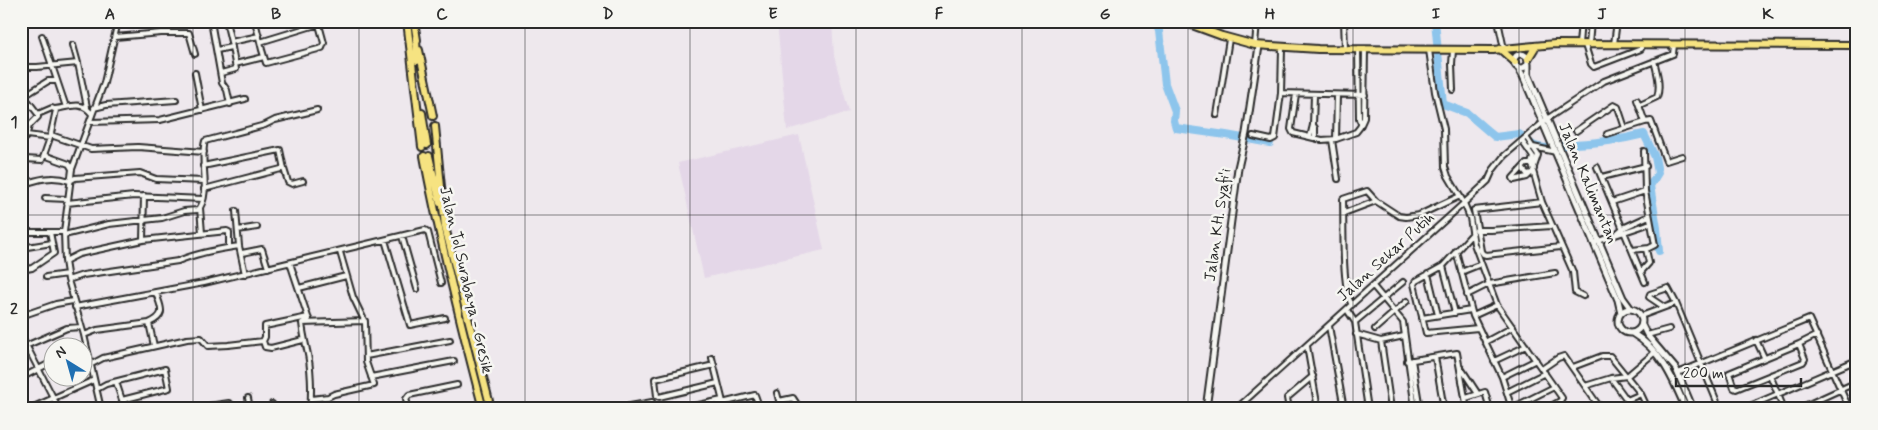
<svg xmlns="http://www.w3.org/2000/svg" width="1878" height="430" viewBox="0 0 1878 430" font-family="Mynerve,sans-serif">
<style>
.built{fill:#e4d7e8}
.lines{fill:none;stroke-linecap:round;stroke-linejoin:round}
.river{stroke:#8dc5ec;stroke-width:8}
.street-casing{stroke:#2b2b2b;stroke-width:8}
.secondary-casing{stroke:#2b2b2b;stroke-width:9}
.highway-casing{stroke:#2b2b2b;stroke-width:10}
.street{stroke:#f6f6f2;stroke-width:4}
.secondary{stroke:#f6f6f2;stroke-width:5}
.highway{stroke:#f6e381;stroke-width:6}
.grid{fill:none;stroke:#2b2b2b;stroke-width:1;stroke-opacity:0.55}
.labels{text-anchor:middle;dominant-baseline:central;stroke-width:5;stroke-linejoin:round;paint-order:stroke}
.street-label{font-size:16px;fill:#2b2b2b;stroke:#f6f6f2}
.neatline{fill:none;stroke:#2b2b2b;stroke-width:2}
.grid-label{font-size:16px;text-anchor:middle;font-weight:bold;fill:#2b2b2b}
</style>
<rect width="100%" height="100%" fill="#eee8ed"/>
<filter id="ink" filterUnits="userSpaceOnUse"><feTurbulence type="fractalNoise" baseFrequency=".02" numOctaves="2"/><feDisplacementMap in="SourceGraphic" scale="10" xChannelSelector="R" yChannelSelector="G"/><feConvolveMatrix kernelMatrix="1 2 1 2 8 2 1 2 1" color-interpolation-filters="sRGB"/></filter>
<g filter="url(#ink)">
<!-- built -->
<path class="built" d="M777 21H832L834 56 849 112 787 130Z
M799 135 824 250 704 278 678 163Z"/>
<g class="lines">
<!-- river -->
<path class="river" d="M1155 21 1159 31 1165 84 1175 111 1174 121 1176 128 1226 135 1270 143
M1435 21 1443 104 1467 113 1495 137 1519 134C1523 137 1529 143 1535 146 1547 151 1561 144 1574 144 1598 143 1620 140 1644 134L1655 157 1658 173 1650 186 1657 228 1659 251"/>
<!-- street casing -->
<g class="street-casing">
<path id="street" d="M211 21 222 83 227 90 230 104
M226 21 231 42
M255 21 262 50 266 63 322 48 324 43 318 21
M1344 21 1345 49
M1498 21 1504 49
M1581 21 1617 24
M42 36 66 107
M115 37 161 33H189L195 54
M260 42 319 24
M1579 44 1581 21
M1614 44 1617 21
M1255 45 1257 21
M1585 45 1591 64 1594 67 1641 49V45
M1589 45 1591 21
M1358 49 1359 119 1361 123
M217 50 231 47
M1429 50 1435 92 1444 129 1445 167 1448 176 1464 203 1470 218 1474 244 1489 284 1497 305 1562 398 1560 401 1546 409
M78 63 87 107
M235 64 264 57
M21 67H37L78 63 73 45
M195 73 202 110
M221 73 236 69 231 42 259 36
M1453 90 1452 64 1453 50
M21 92 38 114V117L29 126 26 137 21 142
M1281 93 1365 95
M1296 94 1291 129 1293 133 1322 140 1336 139 1356 132 1360 127 1364 118 1365 49
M24 96 48 81H57
M1637 100 1645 122 1651 121 1666 161 1682 156
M1640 105 1657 97C1661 86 1657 72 1654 61
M94 108 106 105 176 100
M55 109C71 107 81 100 92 114
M38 114 52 108 56 110 50 138 44 155
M1217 115 1229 39
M90 122 160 120 245 99
M1313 125 1315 128V137
M1576 131 1614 105 1618 107 1625 128
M1607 134 1645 122
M27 135 50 138
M51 135 91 149 138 147 204 152
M1253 136 1271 140 1275 138 1281 93 1282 48
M1310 137 1313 125 1314 95
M1526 137 1538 155 1534 167
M1336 139 1337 95
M1332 140 1338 179
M1522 141 1533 157 1531 164
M1528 149 1533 147 1556 152
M21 166 24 165 25 159 42 160 44 155 69 164 72 169
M203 166 280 150 284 169
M1597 167 1645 282
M1523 169 1527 174 1532 173 1534 169 1531 164H1526L1513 178 1514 180 1527 177 1530 174
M1533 171 1542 202 1573 272 1575 292 1583 296
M1602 177 1646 166
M21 185C38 179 53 175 70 181L75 178 140 173 156 179 204 181
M204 189 281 169H284L288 182 292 184 303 181
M45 198 67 199
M1542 202 1474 210 1481 251 1483 254 1486 255 1561 247
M1612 202 1645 191
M67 203 134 196 203 199
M200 208 202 233
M236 211 239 246 245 274
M1344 213 1376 201
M238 230 257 227
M1476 230H1491L1552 226
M21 232H64
M1473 233 1443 266 1416 281 1414 284 1426 333 1478 328
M1616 234 1623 228 1649 216
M64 235 109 224 162 218 184 211 198 210C212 195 199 160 205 141L265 125 275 120 317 110
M402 236 417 289
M143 240 144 196
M385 240 410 325 445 318
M1594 243C1613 235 1632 230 1650 223
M21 248 52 243
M1632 250 1649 248 1655 245 1645 191 1644 151
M1456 251 1473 316 1502 377 1512 409
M242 253 262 249 268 268
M65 261 79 254 143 240 227 231 229 232V247
M290 263 308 317
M1443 266 1455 313
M21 270 32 268 54 253 50 232
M1461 272 1481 264
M1641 272 1649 263 1646 249
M1428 274 1438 315
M46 277 67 274
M68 280 83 275 178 261C197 253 219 249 239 246
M1373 286 1403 322 1415 409
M299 288 346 276
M1467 295 1489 284 1555 273
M1352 305C1341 288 1344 222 1343 199L1367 191 1376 201 1399 216 1406 217 1419 215 1460 196
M75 307 204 283 425 230 428 232 441 283
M1664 307 1649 297 1650 294 1668 288 1676 303
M1347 310 1355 322 1368 409
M21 316 56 304 73 301
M1473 316 1497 305
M1641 316 1676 303 1720 409
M1422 318 1471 310
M1355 322 1403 282
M149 323 154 346
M302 323C303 333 305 341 307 350 311 366 312 392 310 409
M302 323 365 321
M1329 326 1344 409
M1375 329 1407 301
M1356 334 1381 341 1404 336
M21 335 59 409
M84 335 97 330 149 323C167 315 161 308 156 293
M1647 335 1669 329
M1756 340 1764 357
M263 341 265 347 271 348 303 340
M1381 341 1391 409
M1485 342 1513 327
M1799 344 1805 359 1803 362 1736 389 1734 388 1729 373Z
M1799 344 1817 335
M1307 346 1318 409
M21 348 67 328 81 327
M366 356 450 340
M1435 357 1444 409
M712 358 723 402
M1412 360 1420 409
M1407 361 1457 353 1467 409
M1494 361 1526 346
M90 365 103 358 187 339 201 338 208 346 228 345 263 341 265 337V326L308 317 309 319 302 323
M714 365 655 379 657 396 659 397 718 383
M1573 367 1602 356H1610L1641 394 1648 409
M1461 368 1478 394
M1542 369 1558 358 1564 356 1601 409
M1678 373 1809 319 1849 408
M1770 375 1784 409
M371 377 454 361
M1502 377 1536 360
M21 378 52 362
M1611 378 1627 400 1641 394
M116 382 122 400 130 409
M1585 386 1611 378 1627 376 1654 353
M97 389 106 384 165 369 169 388 122 400
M1507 392 1545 373
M777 393 781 408
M248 398 250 409
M1466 398 1485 392 1490 409
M311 399 328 397 334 394 374 385 366 362 365 322 353 297 340 252
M779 401 793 398 800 409
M1512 408 1554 387
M29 409 94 380
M101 409 84 335 68 280 65 261 64 232 72 169 104 83 118 21
M188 409 229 403 231 404 232 409
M272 409V404
M409 409 406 399 409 395 457 385
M614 409 652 402 656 409
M680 409 722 400
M718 409V404L755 395 760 409
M779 409 798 405
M1236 409 1474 194 1488 181 1493 170 1504 156 1547 119 1604 81 1673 54 1674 45
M1289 409 1287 398 1313 376
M1743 409 1857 360
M1798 409 1857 382
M1846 409 1857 404"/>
</g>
<!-- secondary casing -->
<g class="secondary-casing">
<path id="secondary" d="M1514 61a7 7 0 1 1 14 0a7 7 0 1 1-14 0Z
M1528 64V74L1623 298 1631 309
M1518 67 1523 76 1618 300 1621 313
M1618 321a12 12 0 1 1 24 0a12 12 0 1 1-24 0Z
M1642 325 1647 335 1676 369 1693 409
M1632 333C1662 351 1673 379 1686 409
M1206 409 1238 168 1246 133 1259 46"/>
</g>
<!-- highway casing -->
<g class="highway-casing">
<path id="highway" d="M407 21 422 147
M414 21 417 40
M1181 21 1222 36 1255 45 1318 49 1493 50 1555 44 1857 45
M416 37 417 61
M1500 49 1515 62
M419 50 433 116
M1528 59 1536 46
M422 113 427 145
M435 126 445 227 491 409
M424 156C440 242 461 325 483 409
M429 156 440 203"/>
</g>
<!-- street -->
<use href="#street" class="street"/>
<!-- secondary -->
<use href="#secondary" class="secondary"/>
<!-- highway -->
<use href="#highway" class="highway"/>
</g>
</g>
<!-- grid -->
<path class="grid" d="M193 21V409M359 21V409M525 21V409M690 21V409M856 21V409M1022 21V409M1188 21V409M1353 21V409M1519 21V409M1685 21V409M21 215H1857"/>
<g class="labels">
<!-- street labels -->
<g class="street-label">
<text transform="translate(1588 183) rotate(67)">Jalan Kalimantan</text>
<text transform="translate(1218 225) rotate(-82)">Jalan KH. Syafi'i</text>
<text transform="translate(1386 257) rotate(-42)">Jalan Sekar Putih</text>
<text transform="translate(466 280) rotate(77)">Jalan Tol Surabaya - Gresik</text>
</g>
</g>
<!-- margin -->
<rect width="1878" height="430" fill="none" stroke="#f6f6f2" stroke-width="55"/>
<!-- north arrow -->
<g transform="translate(68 362) rotate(323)"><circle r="24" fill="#f6f6f2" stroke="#a5a5a2"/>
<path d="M0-4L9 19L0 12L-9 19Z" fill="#1f6fb2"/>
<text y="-8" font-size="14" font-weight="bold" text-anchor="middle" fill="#2b2b2b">N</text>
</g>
<!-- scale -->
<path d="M1676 378v8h125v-8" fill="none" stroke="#2b2b2b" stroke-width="2.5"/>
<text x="1683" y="378" font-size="15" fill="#2b2b2b" stroke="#f6f6f2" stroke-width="4" paint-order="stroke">200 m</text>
<rect x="28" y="28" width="1822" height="374" class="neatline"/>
<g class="grid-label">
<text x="110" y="19">A</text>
<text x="276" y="19">B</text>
<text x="442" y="19">C</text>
<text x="608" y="19">D</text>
<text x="773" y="19">E</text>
<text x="939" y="19">F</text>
<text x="1105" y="19">G</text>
<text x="1270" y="19">H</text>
<text x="1436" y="19">I</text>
<text x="1602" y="19">J</text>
<text x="1768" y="19">K</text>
<text x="14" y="127">1</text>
<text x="14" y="314">2</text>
</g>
</svg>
